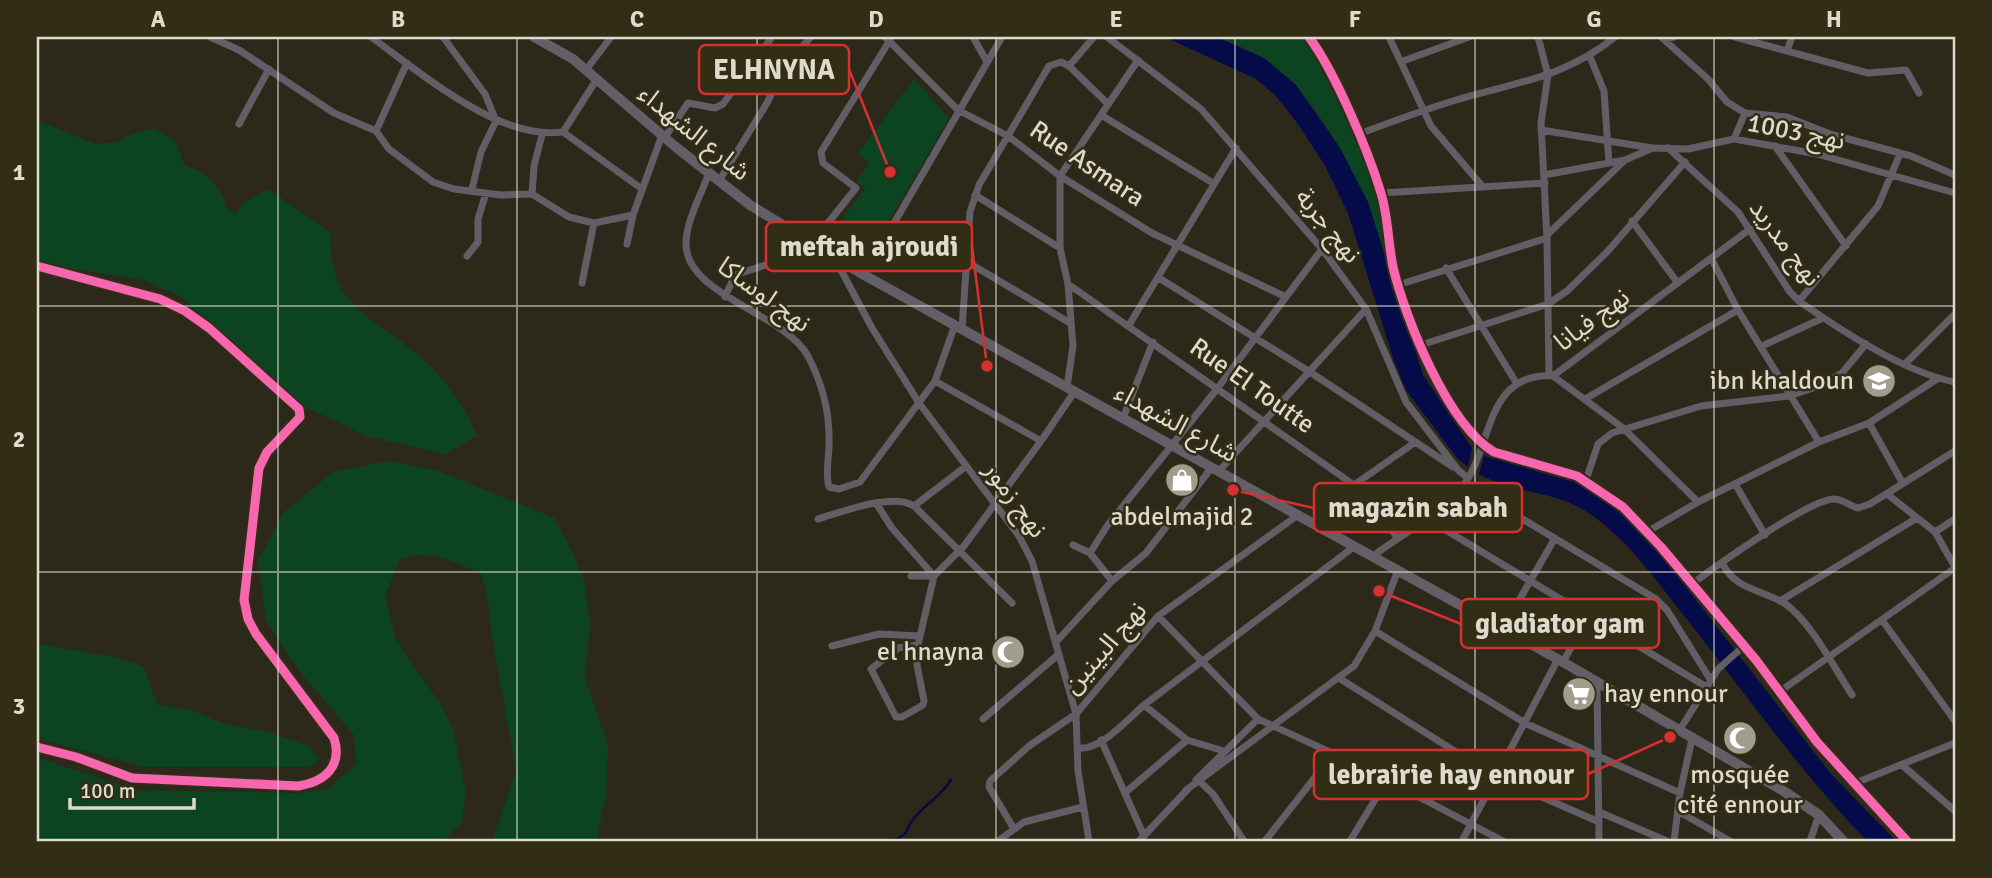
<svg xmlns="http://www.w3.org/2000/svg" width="1992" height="878" viewBox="0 0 1992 878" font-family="Signika,'Noto Sans Arabic',sans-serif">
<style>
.green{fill:#0c4422}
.water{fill:#050a48}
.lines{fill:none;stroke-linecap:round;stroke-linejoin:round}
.stream{stroke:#050a48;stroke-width:2.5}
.minor{stroke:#625e65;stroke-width:7}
.secondary{stroke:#645f66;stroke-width:10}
.cycleway-casing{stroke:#322d15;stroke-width:13}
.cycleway{stroke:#f766af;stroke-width:9}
.grid{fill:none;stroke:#dedbcd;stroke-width:2;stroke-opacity:0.55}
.labels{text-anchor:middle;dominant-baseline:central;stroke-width:5;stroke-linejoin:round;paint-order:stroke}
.street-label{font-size:26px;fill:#dedbcd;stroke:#322d15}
.poi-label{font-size:26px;fill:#dedbcd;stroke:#322d15;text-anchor:end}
.leader{fill:none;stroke:#d63130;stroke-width:2.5}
.callout-dot{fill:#d63130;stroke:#322d15;stroke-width:2.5}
.callout{fill:#322d15;stroke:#d63130;stroke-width:2.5}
.callout-label{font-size:28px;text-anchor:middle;font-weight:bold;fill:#dedbcd}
.neatline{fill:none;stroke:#dedbcd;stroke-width:2.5}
.grid-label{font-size:23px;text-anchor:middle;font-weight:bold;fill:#dedbcd}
</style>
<rect width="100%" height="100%" fill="#2c291b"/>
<!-- green -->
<path class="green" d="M1217 37H1300L1311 48 1354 136 1377 196 1388 267C1364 191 1332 110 1266 60 1252 50 1233 44 1217 37Z
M914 79 949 118 862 267 822 244 866 188 856 182 869 163 858 153Z
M37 120 95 144 119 142 131 134 153 129 176 141 184 165C206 172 221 185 226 208L236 213 243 203 268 189 331 233C326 310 379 318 425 361 450 385 463 405 477 436L445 454 366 436 290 399 182 297 144 280 37 263Z
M388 461 439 471 554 518 567 541 584 580 590 625 585 678 608 746 606 796 596 841H492L516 771 492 636 488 599 481 573C453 562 430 548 400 559L385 596 396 640 441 705 453 729 466 793 462 822 443 841H37V758L137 790 298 793 329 789 356 764 354 735 300 672 266 620 258 561 283 513 333 472Z
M37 643C72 653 111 652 144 667L157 705 192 710 224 724 265 731 308 746 320 759 308 767H145L43 740 37 736Z"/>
<!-- water -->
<path class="water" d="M1165 37H1217L1264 58 1296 85 1340 148 1368 202 1423 375 1472 448 1468 467 1457 458 1406 390 1394 361 1348 213 1324 164 1298 124 1275 95 1256 79Z
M1484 456C1562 475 1589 478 1647 537L1831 774 1896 841H1867C1802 774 1747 696 1689 622 1661 587 1634 547 1597 519 1557 488 1518 496 1479 474Z"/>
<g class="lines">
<!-- stream -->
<path class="stream" d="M879 841 897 839 906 833C914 809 938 801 951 780"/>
<!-- minor -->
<path class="minor" d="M210 37 239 50 334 113 376 131 389 149 433 182 454 189 501 195 532 194 569 217 594 223 633 215
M371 37C421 73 499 141 563 132L642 189
M443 37 485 94 496 121 481 152 472 189
M885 37 958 110 1008 136 1060 176 1152 233 1286 297
M973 37 987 62
M1107 37 1201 109 1322 249 1366 309 1406 402 1458 470 1468 478
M1309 37C1335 72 1368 150 1381 193 1388 216 1388 242 1393 267 1405 318 1448 425 1494 452L1577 476 1623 507 1661 547 1756 660 1817 742 1907 841
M1389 37 1431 126 1483 187
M1538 37 1548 75 1541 123 1547 238 1549 375
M1661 37 1708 79 1727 102 1745 113 1787 117 1830 134 1911 156 1955 175
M1735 37 1868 73 1906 70 1919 93
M1664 39 1674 37
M1787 51 1792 37
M1590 57 1604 91 1609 163
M1403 61 1469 37
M1069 66 1094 37
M586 70 611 37
M1101 115 1213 183
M239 124 269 69
M1541 130 1652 148
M376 131 407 63
M563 132 597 79
M1359 134C1391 122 1423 110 1456 100 1514 83 1566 77 1615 37
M665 137 688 103 715 108 723 104 772 37
M1734 139 1745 113
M1775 146 1846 246
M1668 148 1738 212 1790 292 1799 301C1840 330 1906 373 1955 382
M709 173C701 195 686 221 686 244 686 295 784 313 808 356 822 383 830 414 829 444 829 458 825 474 829 487L839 489 860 482 935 381 955 325
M1544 175 1625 160 1653 148 1688 149 1734 139 1817 154 1955 193
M719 181 767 103 787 63 811 37
M1381 193 1545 183
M532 194 534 166 542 135
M975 195 1060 248
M1632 221 1677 282
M1547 235 1625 160
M812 243 856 188 823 163 821 152 890 40
M627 244 633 215 662 135
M467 256 478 242V219L486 193
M834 257 872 328 919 403 1019 536 1032 561 1076 714 1078 771 1089 841
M1711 258 1738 310 1819 442
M969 263 1070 323
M37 266 160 299 185 311 209 328 299 409 300 417 267 452 259 468 244 600 248 619 256 634 334 738C343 767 324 782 298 786L132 778 76 757 37 747
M1446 268 1517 384
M864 275 1002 37
M1159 278 1310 372 1453 467
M582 283 594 223
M1068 284 1354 485 1380 511 1397 538
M1398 285 1547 238
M725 297 735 275 820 247
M1799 301 1878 206 1900 154
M1129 325 1236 148
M962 329 970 212 979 185 1049 66 1061 62 1069 66 1108 104
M1421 345 1548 304 1567 291 1607 252 1685 162
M1762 346 1823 318
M1906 363 1955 314
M1553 376 1623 428 1698 502
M1067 387 1073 346 1068 284 1060 248V176L1138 60
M1585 399 1738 310
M1123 418 1153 342
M1869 423 1902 482
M1041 441 1075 391
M1219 471 1366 309
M1586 480 1598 444 1612 433 1701 406 1789 396 1816 387 1842 373 1866 344
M1464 484 1656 599 1667 610 1710 679
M1735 484 1765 535
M1354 485 1414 443
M1887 494 1935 532 1955 567
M876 503 892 528 934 576 918 645 917 665 924 701 923 705 902 717H896L871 669 898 648 918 645
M914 506 1012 603
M818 519C842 512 892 492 914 506L965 467
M1429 520 1705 686
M1647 532 1698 502 1819 442 1869 423 1937 379
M1935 532 1955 519
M1073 545 1090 553 1112 581
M1090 553 1107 526 1217 389 1322 249
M1373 556C1404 533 1436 517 1462 487 1493 450 1483 372 1553 376L1750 229
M1722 562C1734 590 1761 589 1784 603 1810 620 1835 669 1852 695
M911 576H934L964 546 1041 441 935 381
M1692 584C1716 566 1807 501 1833 499 1842 498 1849 506 1858 508L1870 504 1955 451
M1780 601 1917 518
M1158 616 1258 719 1358 765 1503 841
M1882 620 1955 721
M1503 628 1555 538
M1375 631 1525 723 1680 793
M1056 642 1112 581 1146 553 1212 467
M832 646 879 634 920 636
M1563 662 1588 617
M1339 678 1494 776 1599 822
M1597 683 1599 841
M1779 692 1955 568
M1144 705 1187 740 1224 751
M983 719 1059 654
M1679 731 1718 669 1744 646
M1101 740 1144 836
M1078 748C1100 751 1128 719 1144 705L1355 546
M1902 765 1955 811
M1196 780 1258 719
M1198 780 1213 794 1244 841
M1853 784 1955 743
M1186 790 1354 666 1375 631 1398 570
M1126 792 1187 740
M1678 811 1730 841
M1599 812 1667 841
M1013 827 989 787 990 781 1029 746 1076 714 1158 616 1298 515
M998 841 1024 822 1083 807
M1139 841 1188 789
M1265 841 1334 753
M1350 841 1387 780
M1462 841 1558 659
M1674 841 1680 793 1692 739
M1810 841 1819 815"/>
<!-- secondary -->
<path class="secondary" d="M534 37 573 59 677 148 750 205 864 275 1563 662 1785 792 1819 815 1843 841"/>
<!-- cycleway casing -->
<g class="cycleway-casing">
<path id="cycleway" d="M1309 37C1335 72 1368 150 1381 193 1388 216 1388 242 1393 267 1405 318 1448 425 1494 452L1577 476 1623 507 1661 547 1756 660 1817 742 1907 841
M37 266 160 299 185 311 209 328 299 409 300 417 267 452 259 468 244 600 248 619 256 634 334 738C343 767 324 782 298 786L132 778 76 757 37 747"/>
</g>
<!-- cycleway -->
<use href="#cycleway" class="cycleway"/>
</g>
<!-- grid -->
<path class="grid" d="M278 37V841M517 37V841M757 37V841M996 37V841M1235 37V841M1475 37V841M1714 37V841M37 306H1955M37 572H1955"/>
<!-- icons -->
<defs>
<g id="school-disc" transform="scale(1.75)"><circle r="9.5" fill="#a09d8f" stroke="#322d15"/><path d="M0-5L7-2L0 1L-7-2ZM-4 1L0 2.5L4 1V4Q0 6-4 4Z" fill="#fff"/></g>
<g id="shop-disc" transform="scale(1.75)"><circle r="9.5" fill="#a09d8f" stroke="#322d15"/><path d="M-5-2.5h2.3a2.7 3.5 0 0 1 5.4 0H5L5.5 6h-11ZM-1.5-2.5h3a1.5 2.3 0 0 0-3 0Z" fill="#fff"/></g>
<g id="mosque-disc" transform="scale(1.75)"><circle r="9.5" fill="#a09d8f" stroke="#322d15"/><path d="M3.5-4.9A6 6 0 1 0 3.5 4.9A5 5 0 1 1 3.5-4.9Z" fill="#fff"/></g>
<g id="supermarket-disc" transform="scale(1.75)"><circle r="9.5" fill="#a09d8f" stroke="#322d15"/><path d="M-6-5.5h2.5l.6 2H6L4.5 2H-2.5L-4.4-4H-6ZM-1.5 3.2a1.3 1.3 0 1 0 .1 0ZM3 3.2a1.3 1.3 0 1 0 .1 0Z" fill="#fff"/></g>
</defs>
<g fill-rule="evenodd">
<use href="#school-disc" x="1879" y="381"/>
<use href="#shop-disc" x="1182" y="480"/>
<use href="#mosque-disc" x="1008" y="652"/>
<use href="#supermarket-disc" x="1579" y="694"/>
<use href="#mosque-disc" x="1740" y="738"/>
</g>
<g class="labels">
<!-- street labels -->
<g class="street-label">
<text transform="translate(1796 132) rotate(11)">نهج 1003</text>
<text transform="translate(694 133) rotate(39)">شارع الشهداء</text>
<text transform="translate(1087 164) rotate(34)">Rue Asmara</text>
<text transform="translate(1328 226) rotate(51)">نهج جربة</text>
<text transform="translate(1785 243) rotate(53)">نهج مدريد</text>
<text transform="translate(764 295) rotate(36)">نهج لوساكا</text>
<text transform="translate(1592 320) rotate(-37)">نهج فيانا</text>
<text transform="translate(1252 386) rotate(35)">Rue El Toutte</text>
<text transform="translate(1176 423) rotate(29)">شارع الشهداء</text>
<text transform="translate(1015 500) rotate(54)">نهج زمور</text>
<text transform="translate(1105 648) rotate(-49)">نهج البينين</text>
</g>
<!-- poi labels -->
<g class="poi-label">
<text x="1854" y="381">ibn khaldoun</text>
<text x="1182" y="517" text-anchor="middle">abdelmajid 2</text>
<text x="984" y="652">el hnayna</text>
<text x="1604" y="694" text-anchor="start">hay ennour</text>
<text x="1740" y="775" text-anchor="middle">mosquée<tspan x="1740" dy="30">cité ennour</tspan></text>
</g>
</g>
<!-- callouts -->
<path class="leader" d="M890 172L849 69M987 366L972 246M1233 490L1314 508M1379 591L1461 624M1670 737L1588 774"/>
<g class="callout-dot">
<circle cx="890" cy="172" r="7"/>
<circle cx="987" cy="366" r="7"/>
<circle cx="1233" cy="490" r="7"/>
<circle cx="1379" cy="591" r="7"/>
<circle cx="1670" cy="737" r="7"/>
</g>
<g class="callout">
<rect x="699" y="45" width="150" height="49" rx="7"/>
<rect x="766" y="222" width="206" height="49" rx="7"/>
<rect x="1314" y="483" width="208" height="49" rx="7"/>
<rect x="1461" y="599" width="198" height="49" rx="7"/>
<rect x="1314" y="750" width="274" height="49" rx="7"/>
</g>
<g class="callout-label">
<text x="774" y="79">ELHNYNA</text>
<text x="869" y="256">meftah ajroudi</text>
<text x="1418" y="517">magazin sabah</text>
<text x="1560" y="633">gladiator gam</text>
<text x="1451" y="784">lebrairie hay ennour</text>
</g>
<!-- border -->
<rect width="1992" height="878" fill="none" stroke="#322d15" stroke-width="77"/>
<!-- scale -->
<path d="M70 798v10h124v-10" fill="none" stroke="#dedbcd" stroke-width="3.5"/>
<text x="80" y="798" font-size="21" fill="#dedbcd" stroke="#322d15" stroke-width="5" paint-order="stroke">100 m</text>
<rect x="38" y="38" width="1916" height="802" class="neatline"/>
<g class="grid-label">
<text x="158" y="27">A</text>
<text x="398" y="27">B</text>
<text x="637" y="27">C</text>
<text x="876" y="27">D</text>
<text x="1116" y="27">E</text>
<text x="1355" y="27">F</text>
<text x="1594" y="27">G</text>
<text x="1834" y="27">H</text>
<text x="19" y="180">1</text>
<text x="19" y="447">2</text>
<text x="19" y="714">3</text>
</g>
</svg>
